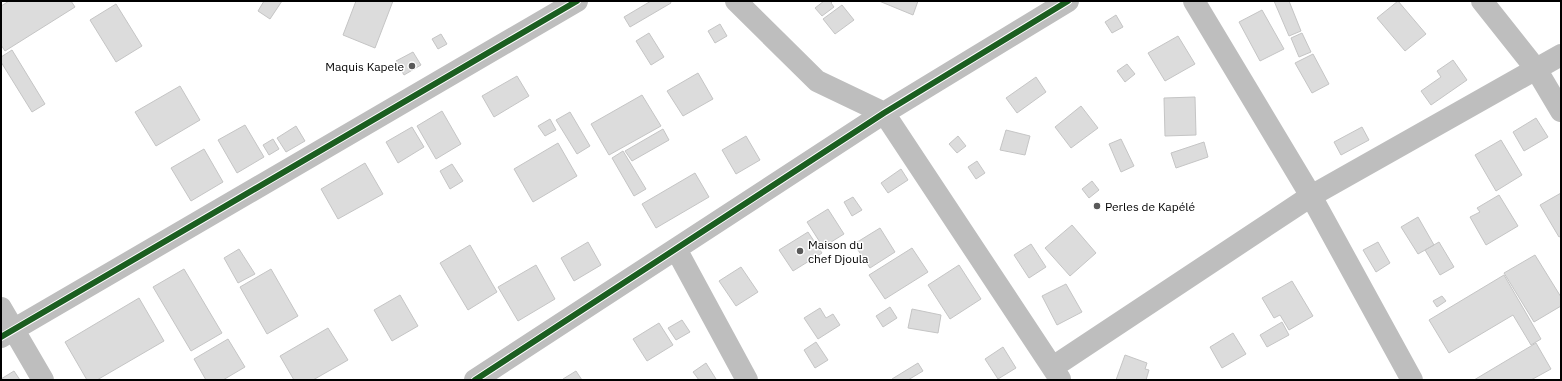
<svg xmlns="http://www.w3.org/2000/svg" width="1562" height="381" viewBox="0 0 1562 381" font-family="'IBM Plex Sans',sans-serif">
<style>
.building{fill:#dcdcdc;stroke:#c5c5c5}
.lines{fill:none;stroke-linecap:round;stroke-linejoin:round}
.minor{stroke:#bebebe;stroke-width:22}
.cycleway-casing{stroke:#fff;stroke-width:8}
.cycleway{stroke:#1b5e20;stroke-width:6}
.poi-dot{fill:#595959;stroke:#fff;stroke-width:1.5}
.labels{text-anchor:middle;dominant-baseline:central;stroke-width:3;stroke-linejoin:round;paint-order:stroke}
.poi-label{font-size:12px;fill:#000;stroke:#fff;text-anchor:start}
</style>
<rect width="100%" height="100%" fill="#fff"/>
<!-- building -->
<path class="building" d="M9 1H71L75 7 5 51 1 45V6Z
M264 1H282L270 19 258 11Z
M356 1H393L375 48 343 35Z
M651 1H670L671 3 630 27 624 17Z
M824 1H833L831 3 834 7 822 16 815 8Z
M879 1H918L913 15Z
M1274 1H1289L1301 31 1289 36Z
M1398 1 1426 34 1405 51 1377 18Z
M116 4 142 46 116 62 90 20Z
M842 5 854 20 835 34 823 19Z
M1262 10 1284 49 1260 61 1239 22Z
M1116 15 1123 27 1112 33 1105 22Z
M720 24 727 36 715 43 708 31Z
M649 33 664 57 651 65 636 41Z
M1302 33 1311 52 1299 57 1291 38Z
M441 34 447 44 438 49 432 39Z
M1178 36 1195 64 1165 81 1148 53Z
M12 50 45 104 32 112 1 62V57Z
M413 52 421 65 404 75 396 61Z
M1313 54 1329 84 1312 93 1295 63Z
M1453 60 1467 80 1431 105 1421 91 1441 77 1437 71Z
M1127 64 1135 74 1125 82 1117 71Z
M698 73 713 99 683 116 667 91Z
M517 76 529 96 494 117 482 96Z
M1036 77 1046 92 1017 113 1006 98Z
M180 86 200 120 156 146 135 112Z
M642 95 661 126 609 155 591 124Z
M1195 97 1196 135 1165 136 1164 98Z
M1081 106 1098 128 1071 148 1055 127Z
M442 111 461 144 436 159 417 126Z
M570 112 590 146 577 154 556 120Z
M1536 118 1548 137 1524 151 1513 132Z
M550 119 556 130 545 136 538 126Z
M245 125 264 157 237 173 218 140Z
M296 126 305 141 286 152 277 138Z
M412 127 424 147 398 163 386 142Z
M1362 127 1369 140 1341 155 1334 142Z
M663 129 669 140 632 161 625 151Z
M1006 130 1030 136 1025 155 1000 150Z
M746 136 760 160 736 174 722 150Z
M958 136 966 146 957 153 949 144Z
M273 139 279 149 269 155 263 145Z
M1121 139 1134 166 1121 172 1109 144Z
M1501 140 1522 175 1496 191 1475 155Z
M1204 142 1208 157 1176 168 1171 153Z
M558 143 577 176 533 202 514 169Z
M204 149 223 182 191 201 171 168Z
M623 151 646 189 634 196 612 158Z
M977 161 985 173 976 179 968 167Z
M365 163 383 194 338 219 321 189Z
M452 164 463 181 450 189 440 171Z
M901 169 908 180 888 193 881 183Z
M695 173 709 197 656 228 642 204Z
M1092 181 1099 190 1089 198 1082 189Z
M1561 193V236L1559 237 1540 205Z
M1499 195 1518 226 1486 245 1470 217 1480 212 1477 208Z
M853 197 862 210 852 216 844 202Z
M828 209 844 234 823 247 807 222Z
M1418 217 1434 245 1418 254 1401 227Z
M1072 225 1096 253 1070 276 1045 248Z
M880 228 895 252 870 268 854 244Z
M808 232 822 253 793 271 779 250Z
M588 242 601 265 574 281 561 258Z
M1378 242 1390 263 1376 272 1363 250Z
M1439 242 1454 267 1440 275 1425 250Z
M1031 244 1046 267 1029 278 1014 255Z
M470 245 497 292 468 310 440 263Z
M912 248 928 272 885 299 869 275Z
M239 249 255 274 238 283 224 258Z
M1535 255 1561 297V306L1534 322 1504 273Z
M536 265 555 299 518 321 498 287Z
M959 265 981 299 950 319 928 285Z
M741 267 758 292 736 306 719 281Z
M184 269 222 333 191 351 153 287Z
M271 269 298 316 267 334 240 287Z
M1504 275 1541 339 1531 345 1513 315 1449 353 1429 320Z
M1292 281 1313 316 1289 330 1280 315 1274 318 1262 298Z
M1066 284 1082 312 1057 325 1042 296Z
M400 295 418 326 392 341 374 310Z
M1442 296 1446 301 1437 307 1433 301Z
M139 298 164 341 97 380H87L65 342Z
M890 307 897 318 883 327 876 316Z
M820 308 826 318 833 314 840 325 818 339 804 318Z
M912 309 941 315 938 333 908 328Z
M682 320 690 332 676 340 668 328Z
M1282 322 1289 335 1267 347 1260 335Z
M659 323 673 345 647 361 633 339Z
M328 328 348 360 313 380H294L280 356Z
M1233 333 1246 354 1222 368 1210 347Z
M228 339 245 367 223 380H206L194 359Z
M816 342 828 360 815 368 804 350Z
M1536 343 1551 369 1531 380H1474Z
M1003 347 1016 368 998 379 985 359Z
M1125 355 1147 363 1145 369 1149 370 1146 380H1116Z
M706 363 716 379 715 380H699L693 372Z
M918 363 923 371 908 380H893L892 379Z
M14 371 20 380H1V379Z
M576 371 582 380H563V379Z"/>
<g class="lines">
<!-- minor -->
<path class="minor" d="M736 1 817 81 884 113 1060 379
M1194 1 1311 196 1412 380
M1482 1 1536 69 1561 111
M676 249 747 380
M1 308 43 380
M1 337 577 1
M1053 367 1311 196 1561 55
M475 380 884 113 1068 1"/>
<!-- cycleway casing -->
<g class="cycleway-casing">
<path id="cycleway" d="M1 337 577 1
M475 380 884 113 1068 1"/>
</g>
<!-- cycleway -->
<use href="#cycleway" class="cycleway"/>
</g>
<!-- markers -->
<g class="poi-dot">
<circle cx="412" cy="66" r="4"/>
<circle cx="1097" cy="206" r="4"/>
<circle cx="800" cy="251" r="4"/>
</g>
<g class="labels">
<!-- poi labels -->
<g class="poi-label">
<text x="404" y="66" text-anchor="end">Maquis Kapele</text>
<text x="1105" y="206">Perles de Kapélé</text>
<text x="808" y="244">Maison du<tspan x="808" dy="14">chef Djoula</tspan></text>
</g>
</g>
<!-- border -->
<rect width="1562" height="381" fill="none" stroke="#000000" stroke-width="4"/>
</svg>
